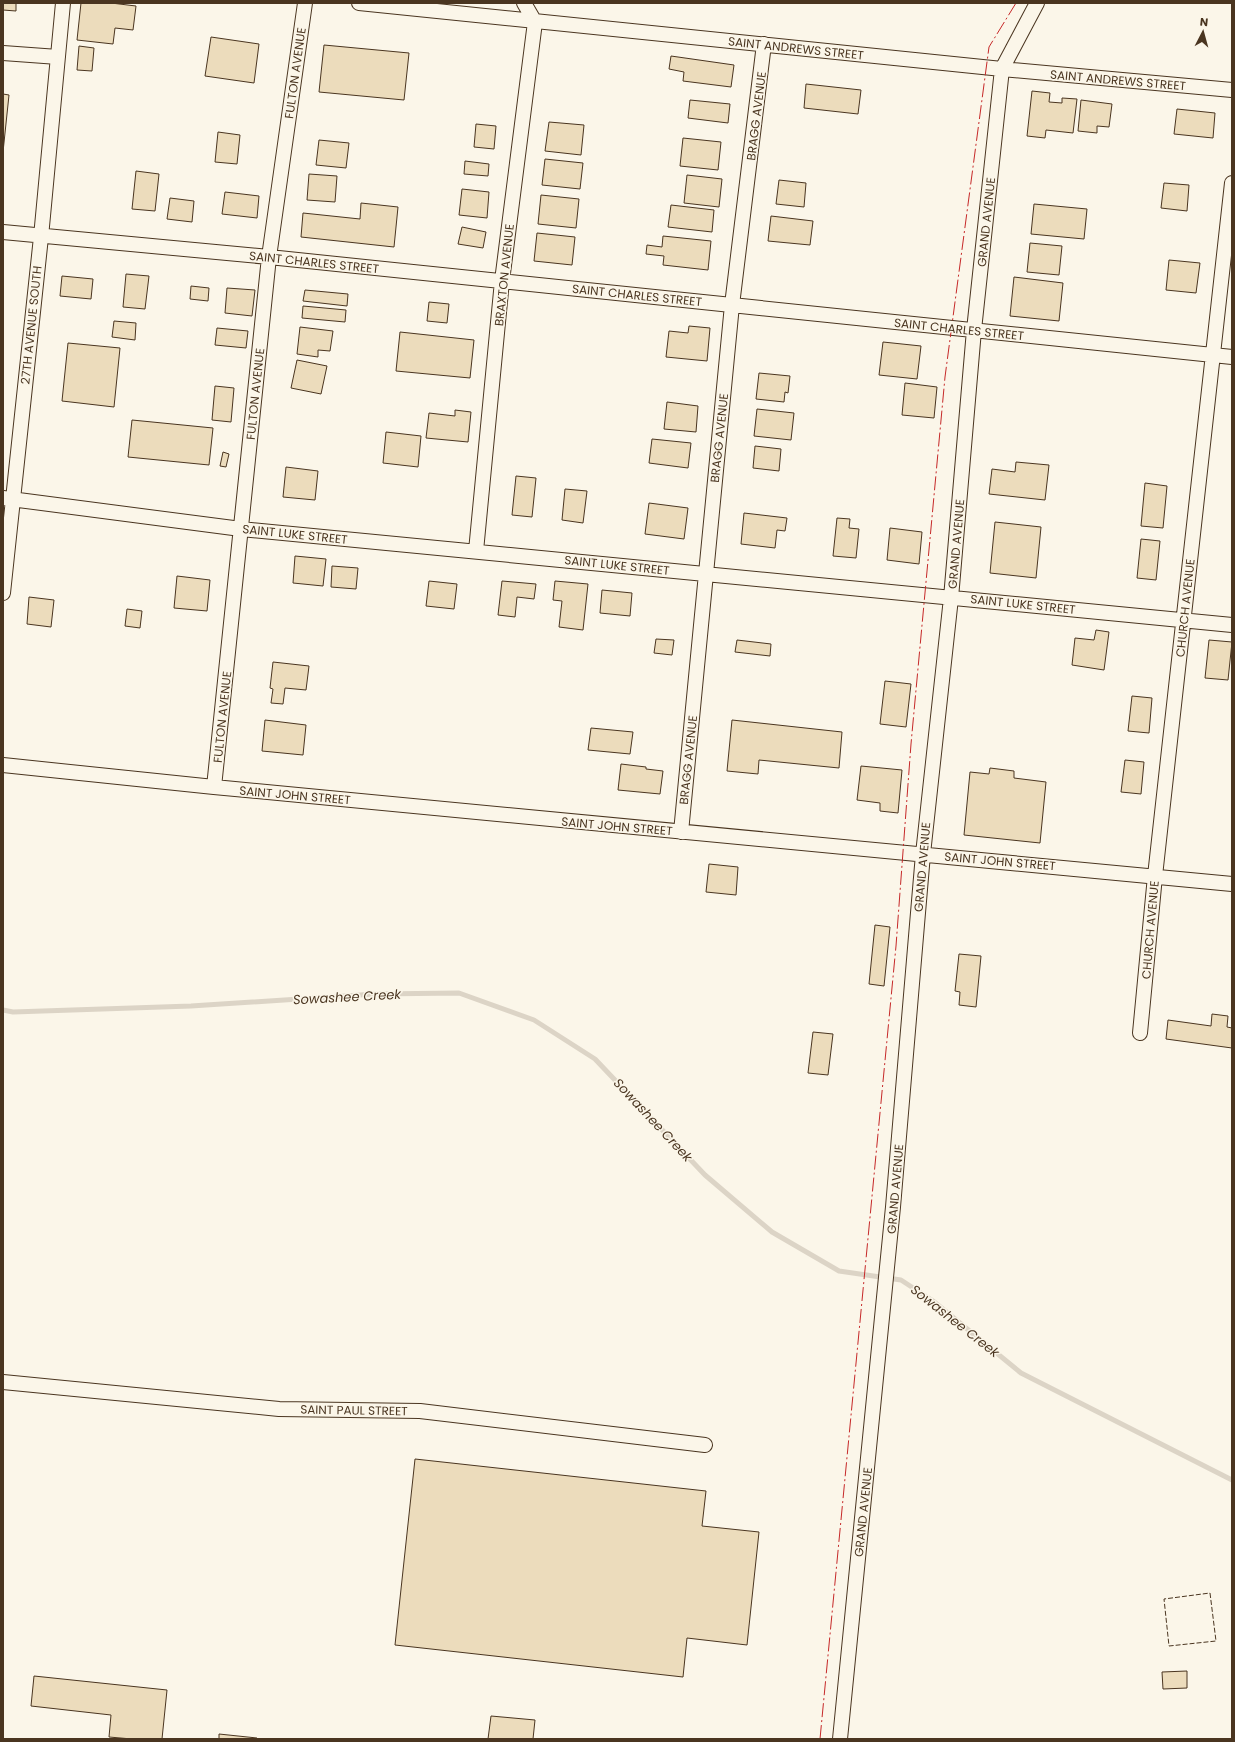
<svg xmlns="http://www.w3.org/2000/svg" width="1235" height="1742" viewBox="0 0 1235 1742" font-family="Poppins,sans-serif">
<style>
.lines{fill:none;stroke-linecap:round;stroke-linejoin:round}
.stream{stroke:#dcd4c6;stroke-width:5}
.building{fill:#ecdcbc;stroke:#4a3520}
.street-casing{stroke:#4a3520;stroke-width:16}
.street{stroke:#fbf6e9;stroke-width:14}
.fence{stroke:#4a3520;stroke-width:1;stroke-dasharray:5 2;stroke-linecap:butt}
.power{stroke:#c62828;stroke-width:1;stroke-dasharray:14 3 2 3;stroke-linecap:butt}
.labels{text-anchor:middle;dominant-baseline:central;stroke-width:3;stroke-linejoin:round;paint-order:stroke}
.street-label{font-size:12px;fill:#4a3520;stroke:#fbf6e9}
.water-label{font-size:13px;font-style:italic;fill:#4a3520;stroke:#fbf6e9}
</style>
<rect width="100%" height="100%" fill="#fbf6e9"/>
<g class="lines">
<!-- stream -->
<path class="stream" d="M3 1010 13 1012 191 1006 375 994 459 993 534 1020 595 1059 705 1175 772 1232 839 1271 901 1280 933 1301 1021 1373 1232 1480"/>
</g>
<!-- building -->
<path class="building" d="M3 3H16V11L3 10Z
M81 3H111L136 6 133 30 115 28 113 44 77 40Z
M211 37 259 44 254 83 205 76Z
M324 45 409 53 404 100 319 92Z
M79 46 94 48 92 71 77 70Z
M671 56 734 65 731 87 683 81 684 72 669 69Z
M806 84 861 90 858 114 804 108Z
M1032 91 1050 93 1049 102 1062 103V98L1077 99 1073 133 1046 130 1045 138 1027 136Z
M3 94 9 95 3 152Z
M690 100 730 104 728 123 688 118Z
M1081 100 1112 104 1109 127 1097 126V133L1078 131Z
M1177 109 1215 113 1213 138 1174 134Z
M549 122 584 125 581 155 545 151Z
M476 124 496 126 494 149 474 147Z
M218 132 240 135 237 164 215 162Z
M683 138 721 142 718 170 680 166Z
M319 140 349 143 346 168 316 165Z
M545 159 583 163 580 189 542 185Z
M465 161 489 164 488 176 464 174Z
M136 171 159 174 155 211 132 209Z
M309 174 337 176 335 202 307 200Z
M687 175 722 179 719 207 684 203Z
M779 180 806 183 804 207 776 204Z
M1164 183 1189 185 1187 211 1161 208Z
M462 189 489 192 487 218 459 215Z
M225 192 259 196 257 218 222 214Z
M541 195 579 199 576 228 538 224Z
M170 198 194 201 192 222 167 219Z
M361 203 398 207 394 247 301 237 303 213 360 219Z
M1034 204 1087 209 1084 239 1031 234Z
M671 205 714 210 712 232 668 227Z
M771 216 813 221 810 245 768 241Z
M462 227 486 232 483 248 458 244Z
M537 233 575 237 572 265 534 261Z
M663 236 711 241 708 270 663 265 664 256 646 254 647 245 662 247Z
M1030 243 1062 246 1059 275 1027 272Z
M1169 260 1200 263 1196 293 1166 290Z
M126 274 149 276 145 309 123 307Z
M62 276 93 279 91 299 60 296Z
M1014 277 1063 283 1059 321 1010 316Z
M191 286 209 288 208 301 190 299Z
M227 288 255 290 252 316 225 313Z
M305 290 348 294 347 306 303 301Z
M429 302 449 304 447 323 427 321Z
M303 306 346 310 345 322 302 318Z
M114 321 136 323 135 340 112 337Z
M689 326 710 328 707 361 666 357 669 331 688 333Z
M300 327 333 331 330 351 318 350V357L297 354Z
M217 328 248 331 246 348 215 345Z
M400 332 474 340 470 378 396 371Z
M883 342 921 346 917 379 879 375Z
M68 343 120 348 114 407 62 401Z
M297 360 327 366 321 394 291 388Z
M759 373 790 376 788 393 785 392 784 402 756 399Z
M905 383 937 387 934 418 902 415Z
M215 386 234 388 231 422 212 420Z
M667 402 698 406 696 432 664 429Z
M757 409 794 413 791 440 754 436Z
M455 410 471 412 468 442 426 438 429 413 455 416Z
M132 420 213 428 209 465 128 457Z
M386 432 421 436 418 467 383 463Z
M652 439 691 443 688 468 649 463Z
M755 446 781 449 779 471 753 468Z
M223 452 229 454 226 467 220 466Z
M1016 462 1049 465 1045 500 989 494 992 469 1015 472Z
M286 467 318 471 315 500 283 497Z
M516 476 536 478 532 517 512 515Z
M1145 483 1167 486 1163 528 1141 526Z
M565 489 587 491 583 523 562 520Z
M649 503 688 508 684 539 645 534Z
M744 513 787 518 785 531 777 530 775 548 741 544Z
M837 518 850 519 849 528 859 529 856 558 833 556Z
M995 522 1041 527 1036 578 990 573Z
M890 528 922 532 919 564 887 560Z
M1141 539 1160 541 1156 580 1137 578Z
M295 556 326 559 323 586 293 583Z
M332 566 358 568 356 589 331 587Z
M177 576 210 580 207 611 174 608Z
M429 581 457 584 454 609 426 606Z
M502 581 536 584 534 599 517 597 515 617 498 615Z
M555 581 588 584 583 630 559 627 562 601 553 600Z
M602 590 632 593 630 616 600 613Z
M29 597 54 600 51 627 27 624Z
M127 609 142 611 140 628 125 626Z
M1096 630 1109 632 1104 670 1072 665 1075 638 1094 640Z
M656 639 674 640 672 655 654 653Z
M737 640 771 644 770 656 735 652Z
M1209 640 1232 642 1228 680 1205 678Z
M273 662 309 666 306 690 285 688 283 704 271 703 273 689 270 688Z
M885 681 911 684 906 727 880 724Z
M1132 696 1152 698 1149 733 1128 731Z
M265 720 306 725 303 755 262 751Z
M732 720 842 732 839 768 759 760 758 774 727 771Z
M591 728 633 732 630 754 588 750Z
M1125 760 1144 762 1141 794 1121 792Z
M621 764 646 767V769L663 771 660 794 618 790Z
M861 766 902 770 898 813 880 811V803L857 800Z
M990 768 1014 771V778L1046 782 1040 843 964 835 970 772 989 774Z
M709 864 738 867 736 895 706 892Z
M875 925 890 927 884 986 869 984Z
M959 954 981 956 976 1007 959 1005 960 992 955 991Z
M1212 1014 1228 1016 1227 1027 1232 1028V1048L1166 1039 1168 1020 1211 1026Z
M813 1032 833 1034 828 1075 808 1073Z
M415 1459 706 1491 702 1526 759 1532 747 1645 687 1638 683 1677 395 1645Z
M1187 1671V1688L1163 1689 1162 1672Z
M34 1676 167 1690 162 1739H132L109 1737 111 1715 31 1706Z
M491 1716 535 1720 533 1739H488Z
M219 1734 257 1738V1739H219Z"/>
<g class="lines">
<!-- street casing -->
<g class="street-casing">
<path id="street" d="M359 3 1002 69 1232 90
M3 53 58 57
M3 232 269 257 1232 357
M3 498 241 529 1232 625
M476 551 502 281 535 22 524 3
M3 593 41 237 63 3
M3 765 214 787 1232 884
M214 787 269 257 305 3
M681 832 732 305 764 44
M1140 1033 1155 876 1232 183
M3 1382 279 1409 420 1411 705 1445
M840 1739 893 1207 923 854 951 598 974 330 1002 69 1037 3"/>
</g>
<!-- street -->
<use href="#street" class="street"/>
<!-- fence -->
<path class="fence" d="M1210 1593 1216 1641 1169 1646 1164 1599Z"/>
<!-- power -->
<path class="power" d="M820 1739 896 946 911 744 945 377 989 47 1016 3"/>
</g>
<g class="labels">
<!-- street labels -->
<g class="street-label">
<text transform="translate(796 48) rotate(6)">SAINT ANDREWS STREET</text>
<text transform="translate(295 73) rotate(-82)">FULTON AVENUE</text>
<text transform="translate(1118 80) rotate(5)">SAINT ANDREWS STREET</text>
<text transform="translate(756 116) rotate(-83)">BRAGG AVENUE</text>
<text transform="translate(986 222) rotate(-84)">GRAND AVENUE</text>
<text transform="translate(314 262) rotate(6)">SAINT CHARLES STREET</text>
<text transform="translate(504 275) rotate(-84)">BRAXTON AVENUE</text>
<text transform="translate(637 295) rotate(6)">SAINT CHARLES STREET</text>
<text transform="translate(31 325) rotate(-84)">27TH AVENUE SOUTH</text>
<text transform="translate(959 329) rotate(6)">SAINT CHARLES STREET</text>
<text transform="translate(255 394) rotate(-84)">FULTON AVENUE</text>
<text transform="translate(719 438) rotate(-84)">BRAGG AVENUE</text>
<text transform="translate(295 534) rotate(6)">SAINT LUKE STREET</text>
<text transform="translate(956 544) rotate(-85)">GRAND AVENUE</text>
<text transform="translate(617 565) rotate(6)">SAINT LUKE STREET</text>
<text transform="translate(1023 604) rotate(6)">SAINT LUKE STREET</text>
<text transform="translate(1185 608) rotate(-84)">CHURCH AVENUE</text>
<text transform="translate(222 717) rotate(-84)">FULTON AVENUE</text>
<text transform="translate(688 760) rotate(-84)">BRAGG AVENUE</text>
<text transform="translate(295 795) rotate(5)">SAINT JOHN STREET</text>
<text transform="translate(617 826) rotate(5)">SAINT JOHN STREET</text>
<text transform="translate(1000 861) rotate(5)">SAINT JOHN STREET</text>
<text transform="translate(922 867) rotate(-85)">GRAND AVENUE</text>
<text transform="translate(1150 930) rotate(-85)">CHURCH AVENUE</text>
<text transform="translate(895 1189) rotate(-85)">GRAND AVENUE</text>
<text transform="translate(354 1410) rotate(1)">SAINT PAUL STREET</text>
<text transform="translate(863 1512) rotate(-84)">GRAND AVENUE</text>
</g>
<!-- water labels -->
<g class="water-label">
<text transform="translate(347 997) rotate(-3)">Sowashee Creek</text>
<text transform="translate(653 1120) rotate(47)">Sowashee Creek</text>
<text transform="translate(955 1321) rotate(38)">Sowashee Creek</text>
</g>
</g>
<!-- border -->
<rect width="1235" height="1742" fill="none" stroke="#4a3520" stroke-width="8"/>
<!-- north arrow -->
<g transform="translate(1203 32) rotate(6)" stroke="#fbf6e9" stroke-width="3" paint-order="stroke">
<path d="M0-3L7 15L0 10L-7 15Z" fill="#4a3520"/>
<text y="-6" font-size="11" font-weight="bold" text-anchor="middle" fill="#4a3520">N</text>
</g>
</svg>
